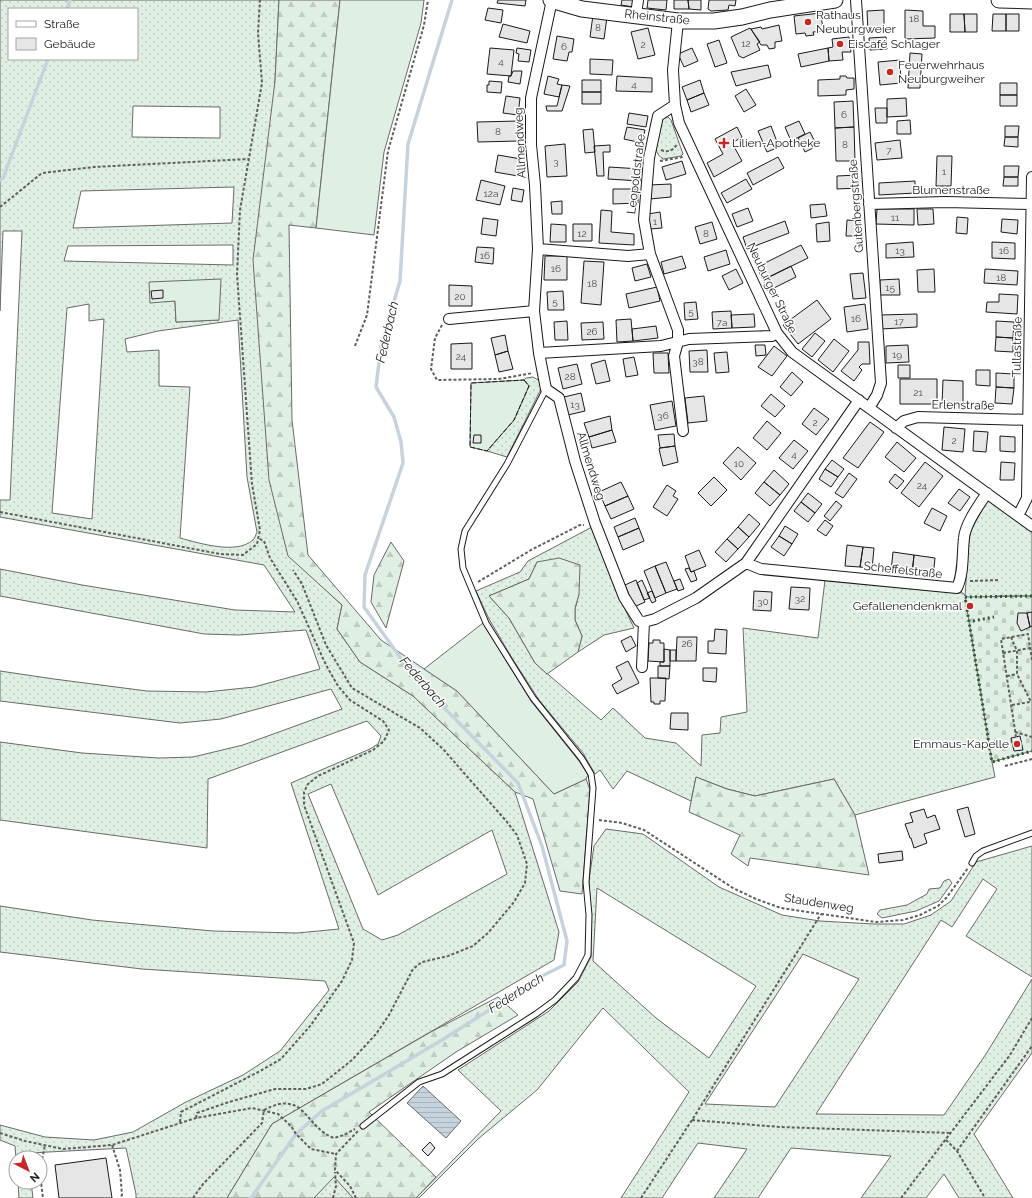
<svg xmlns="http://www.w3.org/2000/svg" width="1032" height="1198" viewBox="0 0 1032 1198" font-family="Raleway,sans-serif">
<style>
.grass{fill:url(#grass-dots);stroke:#6a6a6a;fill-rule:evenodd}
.forest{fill:url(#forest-firs);stroke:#6a6a6a}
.cemetery{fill:url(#cemetery-stones);stroke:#6a6a6a}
.garden{fill:#e0efe3;stroke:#6a6a6a}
.water{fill:url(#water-rules);stroke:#6a6a6a}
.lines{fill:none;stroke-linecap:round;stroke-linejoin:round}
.stream{stroke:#c6d2dc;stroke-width:3.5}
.building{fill:#e6e6e6;stroke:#1a1a1a}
.lane-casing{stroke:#1a1a1a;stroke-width:7}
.street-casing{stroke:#1a1a1a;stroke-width:12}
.secondary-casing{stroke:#1a1a1a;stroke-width:17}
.path{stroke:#5f5f5f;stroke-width:2;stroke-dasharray:3 2;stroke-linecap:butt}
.lane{stroke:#fff;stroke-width:5}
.street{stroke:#fff;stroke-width:10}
.secondary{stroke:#fff;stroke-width:15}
.hedge{stroke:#2b5a34;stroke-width:3;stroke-dasharray:2 3;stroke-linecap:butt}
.fence{stroke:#1a1a1a;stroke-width:1;stroke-dasharray:5 2;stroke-linecap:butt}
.poi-dot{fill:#c62828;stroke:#fff;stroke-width:1.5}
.labels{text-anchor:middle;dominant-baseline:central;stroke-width:3;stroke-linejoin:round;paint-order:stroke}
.number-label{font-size:10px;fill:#4d4d4d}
.poi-label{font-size:12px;fill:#1a1a1a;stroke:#fff;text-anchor:start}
.street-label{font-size:12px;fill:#1a1a1a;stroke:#fff}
.water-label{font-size:13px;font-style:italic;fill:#1a1a1a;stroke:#fff}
</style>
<defs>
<pattern id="grass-dots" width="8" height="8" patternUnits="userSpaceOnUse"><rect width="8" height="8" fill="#e0efe3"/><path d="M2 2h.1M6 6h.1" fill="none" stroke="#c0ccc2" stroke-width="1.8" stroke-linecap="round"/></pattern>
<pattern id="forest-firs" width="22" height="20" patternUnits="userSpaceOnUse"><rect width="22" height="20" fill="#e0efe3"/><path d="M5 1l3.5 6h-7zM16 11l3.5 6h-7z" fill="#c0ccc2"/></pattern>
<pattern id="cemetery-stones" width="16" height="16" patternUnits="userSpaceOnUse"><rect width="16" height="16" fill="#e0efe3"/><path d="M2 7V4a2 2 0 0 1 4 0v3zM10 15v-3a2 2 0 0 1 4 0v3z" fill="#c0ccc2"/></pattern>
<pattern id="water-rules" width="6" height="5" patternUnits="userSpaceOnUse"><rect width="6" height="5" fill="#c6d2dc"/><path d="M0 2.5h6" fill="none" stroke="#aab4bc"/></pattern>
</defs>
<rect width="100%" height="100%" fill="#fff"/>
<!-- grass -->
<path class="grass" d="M0 0H279L275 81 288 555 342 605 337 629 360 662 413 696 515 792 559 932 554 960 272 1124 227 1198H136V1194L126 1148 29 1153V1158H16L15 1146 0 1140V1125L45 1137 94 1140 133 1132 186 1102 243 1075 280 1051 329 990 325 981 142 969 0 952V906L92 920 213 931 297 933 339 929 291 783 370 749 378 744 381 736 367 721 208 779 207 848 0 820V742L82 753 159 758 193 757 243 745 342 709 331 689 221 719 180 723 0 701V671L54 679 147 691 206 692 254 687 320 669 306 630 239 635 204 634 0 596V569L82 585 235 610 295 612 264 565 0 517V500H10L22 231H3L0 311ZM9 9H137V59H9ZM133 106 220 107V138L132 137ZM234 187 232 223 73 228 81 191ZM233 245V265L64 261 68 246ZM175 301 219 320 176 322ZM89 304V321L104 319 92 519 52 513 67 308ZM238 320 247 477 257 532C256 534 255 538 253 540 236 555 199 543 180 538L190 387 159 386V350L127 352 125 339 158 331ZM331 784 378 895 492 830 507 874 398 935 382 940 363 929 308 794Z
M668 117 671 120 683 154 681 156 663 159C650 151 658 133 660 120Z
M533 377 540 381 541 386 540 391 507 457 487 451 514 420 529 386 524 380 526 378Z
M989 499 1032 533V596H997L992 762 995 777 855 815 834 779 755 796 727 789 696 777 691 801 627 771 613 789 600 770 595 774 583 753 539 700 512 658 489 619 476 591 520 572 528 561 592 527 623 605 634 628 604 635 578 652 582 636 575 620V609L579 594 537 562 529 579 489 596 509 618 535 663 601 720 613 708 645 738 676 743 701 766 702 735 720 733 721 717 747 712 743 628 818 638 825 580 963 593 965 596 969 539 974 520Z
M606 829 643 834 719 887 782 915 820 921 874 924H904L931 915 951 901 976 862 1032 846V977L966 936 997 889 983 879 952 927 941 920 816 1114 944 1115 986 1054 1032 979V1053L974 1134 1013 1198H959L944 1174 926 1198H861L891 1156 791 1148 758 1198H714L747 1149 698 1143 662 1198H621L689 1092 603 1008 537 1090 478 1139 419 1198H416L501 1111 458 1070 549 1011 578 982 591 957 589 880 594 846ZM597 888 756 986 709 1058 656 1018 593 961ZM803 954 859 979 775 1107 705 1104Z
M949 879 952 883 939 901 916 911 882 918 877 914 880 910 907 905 927 894 929 889 940 888 944 881Z
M334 1176 353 1198H314Z
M18 1182H31L33 1198H19Z"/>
<!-- forest -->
<path class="forest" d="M279 0H340L316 228 289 225 292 420 308 555 381 640 457 691 554 794 586 779 590 790 582 894 560 891 533 799 515 792 413 696 360 662 337 629 342 605 288 556 269 480 253 260 275 81Z
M391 542 404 561 386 628 371 602 374 575Z
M559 558 580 565 579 594 575 609V620L582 636 578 652 547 674 535 663 509 618 489 596 529 579 537 562Z
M696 777 727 789 755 796 834 779 855 815 869 875 750 858 748 866 731 854 740 835 689 812Z
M498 997 518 1015 456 1052 369 1112 436 1177 416 1198H353L334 1177 314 1198H227L272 1124 429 1033Z"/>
<!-- cemetery -->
<path class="cemetery" d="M1032 596V751L992 762 965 597Z"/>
<!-- garden -->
<path class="garden" d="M340 0H424L421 23 384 152 374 235 316 228Z
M221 279 219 320 176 322 175 301 150 303 149 282Z
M524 380 529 386 514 420 487 451 470 447 471 383Z
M483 623 531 701 579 761 588 775 586 779 554 794 457 691 424 669Z"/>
<!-- water -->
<path class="water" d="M423 1086 461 1121 446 1138 407 1103Z"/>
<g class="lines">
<!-- stream -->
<path class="stream" d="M67 9 70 0
M0 180 3 178 48 59
M251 1198 296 1134 322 1111 442 1040 505 1000 538 978 564 965 567 941 542 846 518 783 415 678 364 607 365 575 403 463 401 442 394 417 376 387 381 346 400 281 408 144 452 0"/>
</g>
<!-- building -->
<path class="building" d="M498 0H526L525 6 497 3Z
M622 0H634L633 7 621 5Z
M648 0H667L666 10 647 8Z
M674 0H688L689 9H674Z
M688 0H701V10L689 9Z
M709 0H736L735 6 729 5 728 10 711 11 708 9Z
M488 8 503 10 501 23 485 20Z
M884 10V31H868L867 11Z
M905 10 923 11V26H935V38L906 39 905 38Z
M821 13 823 31 813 32 814 35 806 36 805 33 796 34 794 16Z
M950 14H964L965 32H950Z
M964 14H977V32H965Z
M993 14H1006V31H992Z
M1006 14H1019V31H1006Z
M593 15 607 17 604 39 590 37Z
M503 24 530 31 527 43 499 37Z
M779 25 782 41 775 42V48L769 49 767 45H761L751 29 761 27 762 29Z
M648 28 655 55 638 59 631 32Z
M750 28 760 42 757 44 760 50 743 58 739 56 731 37Z
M557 36 574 39 572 52H569L567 61 553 59Z
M849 37 851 52H842L843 60 829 61 828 48 833 47 832 39Z
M886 37 887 49 870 50 869 38Z
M719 40 727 63 715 67 707 44Z
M490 48 514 50 511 76 487 74Z
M517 48 531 50 529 62 518 61 519 54 516 53Z
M692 48 698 61 684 67 678 54Z
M828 48 829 61 801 67 798 54Z
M910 53 922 54 920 88H908Z
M590 59 613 60 612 75 590 74Z
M900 60 901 83 880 85 878 62Z
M768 65 771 77 736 86 731 72Z
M513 71H522L520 84 508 82 509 76H511Z
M548 76 559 79 557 84 562 85 559 97 544 94Z
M617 76 652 78V92L616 91Z
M840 76H846L847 78H854V89L846 90V95L818 96V80L840 79Z
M582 80H601V92H582Z
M700 80 704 93 687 100 682 87Z
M489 81 502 82 501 93 487 92V85H489Z
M1000 83H1017V95H1000Z
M562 85 570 86 562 111H547L546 106H557Z
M746 89 756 105 744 112 735 96Z
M582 92H601V104H582Z
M704 93 709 105 691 112 687 100Z
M1000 95H1017V106H1000Z
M506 96 520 98 518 115 503 113Z
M906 98 907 116 887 117V99Z
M853 101 854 127 835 128 834 102Z
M875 108H887V123H876Z
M629 113 648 116 646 127 627 124Z
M910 120 911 134H897V121Z
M519 121V141L478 142 477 122Z
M799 121 805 134 791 141 785 127Z
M771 126 779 147 767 152 758 131Z
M1005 126H1019L1018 137H1005Z
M627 127 645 130 642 143 624 139Z
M737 127 742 137 732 143 742 161 714 177 707 163 723 154 715 139Z
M854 127 855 161H836L835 128Z
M593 129 595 152 585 153 583 130Z
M810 132 817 146 805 152 798 138Z
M1005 137H1018V147L1004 146Z
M900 140 902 158 877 160 875 143Z
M565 144 567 176 547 177 545 146Z
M610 145V152H603L604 176H597L594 146Z
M498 155 521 159 518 176 495 172Z
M937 156H952L951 186H936Z
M778 157 784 168 753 185 747 173Z
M682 161 686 174 666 180 662 167Z
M1004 166H1019L1018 177H1004Z
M609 167 641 169 640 181 608 179Z
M858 175V188L837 189V176Z
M1004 177H1018V186H1003Z
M746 179 752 189 727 203 721 193Z
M481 180 505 186 500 205 476 200Z
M915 181V193L879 195V183Z
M671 184V197L650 199 649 185Z
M513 188 524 190 522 202 511 200Z
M613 189H638V203L613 204Z
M562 201V214H552L551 202Z
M825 204 827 216 811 218 810 205Z
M748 208 753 221 737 227 732 214Z
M877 209H914V225L876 224Z
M917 209H933L934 224 918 225Z
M601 210 612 211 611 232 634 234V245L599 243Z
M660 212 662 228 650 229 648 214Z
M957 217 968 218 967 234 956 233Z
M483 218 498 220 496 236 481 234Z
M1002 219 1018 220 1017 234 1001 232Z
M847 220 860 221V236H846Z
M785 221 789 233 747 249 743 237Z
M712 222 717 239 700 244 695 227Z
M829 222 830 241 817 242 816 224Z
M551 224 566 225V242H550Z
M573 224H592V241H573Z
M913 242 914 257 886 258V244Z
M992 242 1015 243V259L992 258Z
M801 245 808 258 763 280 757 267Z
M477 247 494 248 493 264 475 262Z
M726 250 730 264 708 271 704 257Z
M545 256H567V280H544Z
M682 256 686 268 664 274 661 262Z
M584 261 604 262 601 305 581 303Z
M647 264 651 277 635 281 632 268Z
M791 266 796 277 768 291 763 280Z
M736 269 743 283 729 290 722 276Z
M934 269 935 292H918L917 270Z
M985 269 1018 271 1017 285 984 283Z
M863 273 866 298 853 299 850 274Z
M899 279 900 295H880V280Z
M449 285 472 286V306H449Z
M657 287 660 301 629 308 626 294Z
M163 290V298L152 299 151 291Z
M563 291 564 310H548L547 292Z
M999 294 1018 295 1017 314 986 312 987 302H999Z
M817 300 831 319 798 344 783 325Z
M696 302 698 319 685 320 684 303Z
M865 304 868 329 847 332 844 307Z
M731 311 732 328 713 329 712 312Z
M754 314 755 327 732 328 731 315Z
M917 314V327L881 329 880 315Z
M631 319 633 341 617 342 616 320Z
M567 321 568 340H555L554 322Z
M996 321 1014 322 1013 338 996 337Z
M603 322 604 339 582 340 581 323Z
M656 326 658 338 633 341 632 329Z
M815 333 825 341 812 357 802 349Z
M505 335 508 351 495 355 491 338Z
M996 337 1013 338V352L995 351Z
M834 339 849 351 833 372 818 360Z
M858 342H869L870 364H862L859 367 862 370 854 381 841 371 858 350Z
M472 343V369H451V344Z
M755 345H765L766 355 756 356Z
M908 345 909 362 886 363V346Z
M774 346 787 356 772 376 758 367Z
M707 350 708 372H690L689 351Z
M508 351 513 369 499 372 495 355Z
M727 352 729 372 716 373 714 353Z
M653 353H668L669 373H654Z
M634 357 638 375 626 377 623 359Z
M605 360 610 381 596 384 591 364Z
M577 364 582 384 563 389 558 368Z
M898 365H910V378H898Z
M976 370H990V386L976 385Z
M792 372 803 382 791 396 780 387Z
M996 373 1014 374V388L996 387Z
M900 379H937V404H900Z
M943 380 963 381V405L942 404Z
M996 387 1014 388 1012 404 995 403Z
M581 393 585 411 568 415 564 397Z
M771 394 785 406 775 417 761 406Z
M704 396 707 421 688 423 685 398Z
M672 401 676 426 655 430 650 405Z
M814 408 829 419 816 435 802 424Z
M610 416 612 430 589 437 584 423Z
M767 421 781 433 767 450 753 438Z
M870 422 884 432 858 468 843 458Z
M944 427 965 429 963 452 942 450Z
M612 430 616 442 592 448 589 437Z
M974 431 988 432 986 452 973 451Z
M674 434 675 446 660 448 658 435Z
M474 435H481V443H473Z
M1000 436 1015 437V452L1000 451Z
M794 440 808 451 793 469 779 458Z
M897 442 916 458 904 472 885 457Z
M675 446 678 462 663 466 659 449 660 448Z
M738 447 756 463 741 480 723 463Z
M832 460 844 469 838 477 825 469Z
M925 462 943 476 919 507 901 493Z
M1001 462 1015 463 1014 480H1000Z
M825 469 838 477 831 487 819 479Z
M774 470 789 484 780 495 764 482Z
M849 473 857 479 843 498 835 493Z
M895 474 904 481 897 489 889 482Z
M714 477 727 490 711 506 698 493Z
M621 482 628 496 605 506 599 492Z
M764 482 780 495 770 506 755 493Z
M667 485 676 491 673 496 678 499 667 516 653 507Z
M959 489 970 497 960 511 948 503Z
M808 493 822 504 815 513 801 502Z
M628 496 634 509 611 519 605 506Z
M836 501 842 506 830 521 824 516Z
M801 502 815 513 808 522 794 511Z
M932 508 947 516 940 531 924 523Z
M749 514 760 524 749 537 738 527Z
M635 518 639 528 618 537 614 527Z
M825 520 833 526 826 536 817 530Z
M785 526 798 534 792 544 779 536Z
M738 527 749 537 738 549 727 539Z
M639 528 644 541 623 550 618 537Z
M779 536 792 544 784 556 771 547Z
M727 539 738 549 726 562 715 552Z
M847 545 863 547 860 567 845 566Z
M863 547 874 548 872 569 860 567Z
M699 550 706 566 691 572 685 556Z
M893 552 914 555 912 574 891 571Z
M914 555 935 558 933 577 912 574Z
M666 562 677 589 666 593 655 566Z
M655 566 666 593 655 598 644 571Z
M689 568 691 572 694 571 697 580 691 582 685 569Z
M680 579 684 589 678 591 674 581Z
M636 580 645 602 634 607 625 585Z
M642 580 650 598 644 600 637 583Z
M791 587 810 588 809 610 789 609Z
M652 591 656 601 652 603 647 593Z
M754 591 772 592 771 611 753 610Z
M1032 612V626L1030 627 1027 613Z
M1018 613H1027L1030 627 1021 631 1017 623Z
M715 629 727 630 726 654 708 653V641H714Z
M631 636 636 646 626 652 621 641Z
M677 637H697L696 661H676Z
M653 640H660V643H664V662L648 661 649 643H653Z
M664 649 670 650V666H660V662H664Z
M670 650H676V661H670Z
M628 661 639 683 617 694 612 685 622 679 616 667Z
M658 666H670L669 679 658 678Z
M703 668H717L716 682 703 681Z
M650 678H666L665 701H660V704H654V702H651Z
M671 713H688V730L670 729Z
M1020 736 1023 750 1014 751 1011 738Z
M968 807 975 834 965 837 957 810Z
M924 809 927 818 935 815 940 829 924 834 927 843 914 848 911 838H910L905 824 913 822 910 813Z
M902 851 903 860 879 863 878 854Z
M430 1142 435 1148 428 1156 422 1150Z
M106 1158 112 1198H59L55 1165Z"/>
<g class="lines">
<!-- lane casing -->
<g class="lane-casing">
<path id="lane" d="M972 863 976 856 983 851 1032 833
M363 1126 419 1082 442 1074 536 1014 555 1000 576 978 588 955 589 915 586 882 593 788 591 774 582 759 533 698 486 623 463 568 461 549 465 531 507 464 546 389"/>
</g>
<!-- street casing -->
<g class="street-casing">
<path id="street" d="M552 0 531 98V145L535 185 538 249 534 311 539 353 546 389 559 398 575 461 595 523 624 597 639 621 644 622
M856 0 881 383 877 395 869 408
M636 15 638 0
M678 21 673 70 675 105 679 123 777 333 792 352 1032 526
M675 105 658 116 649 158 644 220 650 254 678 330V342L674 356 683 431
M869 204 946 202 1032 204
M538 249 628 256 650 254
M449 319 534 311
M539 353 661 346 689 339 772 336 777 333
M896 428 904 421 918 417 1032 420
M1018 516 1027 498 1032 177
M746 563 761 569 957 588C964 573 962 555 964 538 965 524 979 505 987 493
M644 622 655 619 696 598 746 563 859 400
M642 667 644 622"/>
</g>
<!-- secondary casing -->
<g class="secondary-casing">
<path id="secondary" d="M551 0 582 9 678 21H714L742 17 770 10 835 0
M999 0 1032 1"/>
</g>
<!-- path -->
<path class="path" d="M661 150C668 153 674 150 677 144
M660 161 683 157
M0 207 42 173 94 167 248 159
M442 325 435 338 431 369 437 380 499 379 533 373
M355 346 367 315 388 151 424 25 428 0
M0 512 220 554 243 555 257 544 260 530 252 484 237 274 240 210 262 83 258 33 260 0
M970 581 1000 580
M478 582 531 550 580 525H584
M1011 637 1017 651V674L1031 702
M1003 653 1030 648
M1007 676 1017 674
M1012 705 1030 702
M1015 732 1032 737
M1016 737 1001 639 1028 634 1032 660
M1005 766 1032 759
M599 820 622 823 644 830 733 888 756 899 781 908 876 922 903 920 920 915 938 906 947 897 968 868
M264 1110C305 1088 305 1128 334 1138L344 1135 355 1129
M196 1118 197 1113 229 1102 275 1089H306L322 1084 352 1060 376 1034 389 1015 413 969 422 962 448 956 473 946 488 933 514 902 525 883 527 864 517 835 507 822 443 749 420 728 352 688 326 645 302 584 293 570
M692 1120 780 1127 951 1133
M180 1122 181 1112 262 1070 281 1059 311 1025 342 981 352 960 354 943 304 805V792L308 784 318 776 373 750 384 741 389 730 383 721 350 700 338 686 326 665 297 601 270 558 264 541 258 538
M0 1133 25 1141 63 1149 112 1145 196 1118 252 1108 278 1114 291 1126 296 1134 311 1149 336 1154
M946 1140 957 1151 985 1198
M112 1145 120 1170 122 1195 120 1198
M957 1151 1032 1046
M40 1169 45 1145
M40 1174 43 1198
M193 1198 203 1184 262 1123 264 1110
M333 1198 336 1186 335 1172
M356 1198 350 1186 335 1170 336 1154 358 1131
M641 1198 692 1120 821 914
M901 1198 1010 1055 1032 1018"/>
<!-- lane -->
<use href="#lane" class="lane"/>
<!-- street -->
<use href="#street" class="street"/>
<!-- secondary -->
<use href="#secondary" class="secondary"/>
<!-- hedge -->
<path class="hedge" d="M1032 596 965 597 992 762 1032 751
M973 621 994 617"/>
<!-- fence -->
<path class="fence" d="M524 380 529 386 514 420 487 451 470 447 471 383Z"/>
</g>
<!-- markers -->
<g class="poi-dot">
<circle cx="808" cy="22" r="4"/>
<circle cx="840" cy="44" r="4"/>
<circle cx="890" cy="72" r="4"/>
<path d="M722 137h4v4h4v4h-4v4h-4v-4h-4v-4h4z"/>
<circle cx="970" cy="606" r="4"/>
<circle cx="1017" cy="744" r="4"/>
</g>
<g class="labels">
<!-- number labels -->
<g class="number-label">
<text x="914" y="18">18</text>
<text x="598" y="27">8</text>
<text x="746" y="43">12</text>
<text x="643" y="44">2</text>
<text x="564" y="46">6</text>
<text x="501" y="61">4</text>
<text x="634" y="84">4</text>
<text x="844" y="114">6</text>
<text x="498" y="131">8</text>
<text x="845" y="144">8</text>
<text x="889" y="150">7</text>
<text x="556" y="161">3</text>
<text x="944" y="171">1</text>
<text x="491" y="193">12a</text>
<text x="895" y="217">11</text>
<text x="655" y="221">1</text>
<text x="582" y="233">12</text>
<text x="706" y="233">8</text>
<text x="900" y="250">13</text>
<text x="1004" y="250">16</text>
<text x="485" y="255">16</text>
<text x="556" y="268">16</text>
<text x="1001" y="277">18</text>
<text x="592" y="283">18</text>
<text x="890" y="287">15</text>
<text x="460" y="296">20</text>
<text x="555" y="301">5</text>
<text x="691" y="311">5</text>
<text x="856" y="318">16</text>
<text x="899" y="321">17</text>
<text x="722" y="322">7a</text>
<text x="592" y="331">26</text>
<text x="897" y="354">19</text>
<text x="461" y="356">24</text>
<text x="698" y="361">38</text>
<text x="570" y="376">28</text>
<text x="918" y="392">21</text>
<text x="575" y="404">13</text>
<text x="663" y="415">36</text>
<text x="815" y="422">2</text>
<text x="954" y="440">2</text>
<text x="794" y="454">4</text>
<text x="739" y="463">10</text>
<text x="922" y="485">24</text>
<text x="800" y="598">32</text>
<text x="763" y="601">30</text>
<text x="687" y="643">26</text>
</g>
<!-- poi labels -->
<g class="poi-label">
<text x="816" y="15">Rathaus<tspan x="816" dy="14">Neuburgweier</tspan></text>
<text x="848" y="44">Eiscafé Schlager</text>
<text x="898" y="65">Feuerwehrhaus<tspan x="898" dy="14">Neuburgweiher</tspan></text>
<text x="732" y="143">Lilien-Apotheke</text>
<text x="962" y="606" text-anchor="end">Gefallenendenkmal</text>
<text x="1009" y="744" text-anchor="end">Emmaus-Kapelle</text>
</g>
<!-- street labels -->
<g class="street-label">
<text transform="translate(657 17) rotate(6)">Rheinstraße</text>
<text transform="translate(520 143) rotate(-93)">Allmendweg</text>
<text transform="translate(636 174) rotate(-83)">Leopoldstraße</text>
<text x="951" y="190">Blumenstraße</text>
<text transform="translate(856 206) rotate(-94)">Gutenbergstraße</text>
<text transform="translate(772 288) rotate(64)">Neuburger Straße</text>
<text transform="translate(1017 347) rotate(-89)">Tullastraße</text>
<text transform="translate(963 405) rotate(1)">Erlenstraße</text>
<text transform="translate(591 466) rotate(73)">Allmendweg</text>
<text transform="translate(903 570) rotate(6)">Scheffelstraße</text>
<text transform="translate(819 903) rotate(9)">Staudenweg</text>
</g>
<!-- water labels -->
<g class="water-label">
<text transform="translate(387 332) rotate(-77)">Federbach</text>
<text transform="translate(423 682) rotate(49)">Federbach</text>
<text transform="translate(516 993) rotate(-32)">Federbach</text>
</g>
</g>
<!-- legend -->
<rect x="8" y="8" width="130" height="52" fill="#ffffff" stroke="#a3a3a3"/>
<rect x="16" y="21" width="20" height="6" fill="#ffffff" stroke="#a3a3a3"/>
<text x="44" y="28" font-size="12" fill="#1a1a1a">Straße</text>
<rect x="16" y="38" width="20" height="12" fill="#e6e6e6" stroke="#a3a3a3"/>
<text x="44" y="48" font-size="12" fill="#1a1a1a">Gebäude</text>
<!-- north arrow -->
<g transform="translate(28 1170) rotate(138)"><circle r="19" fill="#ffffff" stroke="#a3a3a3"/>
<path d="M0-3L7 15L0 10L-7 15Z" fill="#c62828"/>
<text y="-6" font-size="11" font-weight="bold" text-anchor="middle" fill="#1a1a1a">N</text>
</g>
</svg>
